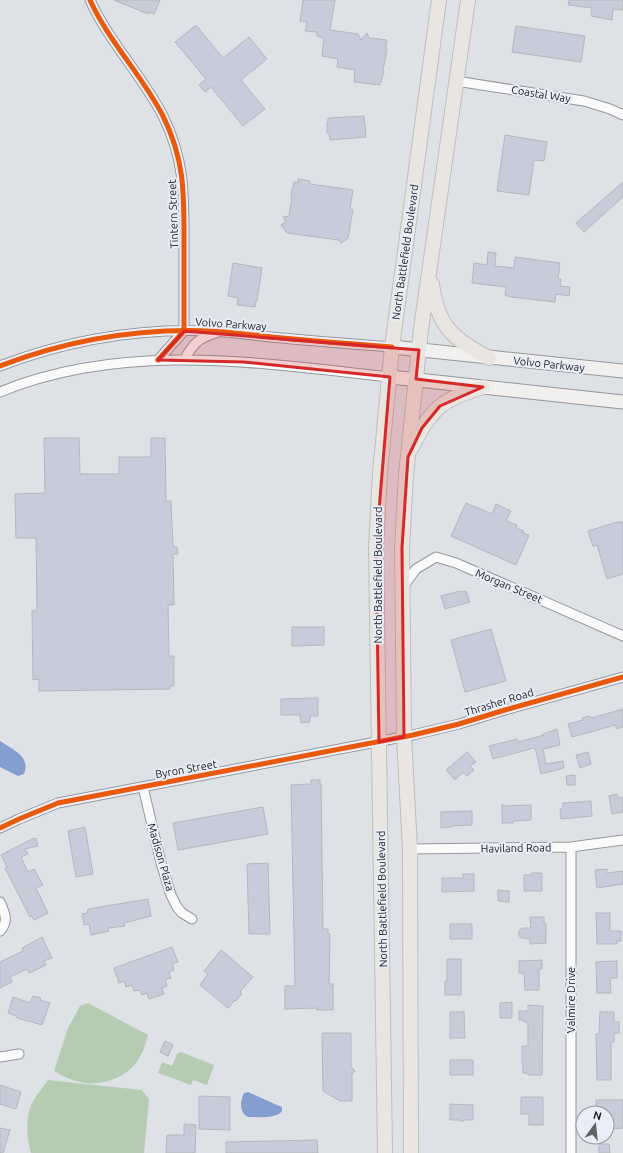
<svg xmlns="http://www.w3.org/2000/svg" width="623" height="1153" viewBox="0 0 623 1153" font-family="Ubuntu,sans-serif">
<style>
.green{fill:#b6ccb2}
.water{fill:#849ed0}
.building{fill:#c6ccda;stroke:#b5b7bb}
.lines{fill:none;stroke-linecap:round;stroke-linejoin:round}
.street-casing{stroke:#95979b;stroke-width:11}
.secondary-casing{stroke:#95979b;stroke-width:15}
.primary-casing{stroke:#bdbfc1;stroke-width:16}
.street{stroke:#fafafb;stroke-width:9}
.secondary{stroke:#f2f0ee;stroke-width:13}
.primary{stroke:#e9e6e1;stroke-width:14}
.cycleway-casing{stroke:#e8edf7;stroke-width:8}
.cycleway{stroke:#e8590c;stroke-width:5}
.marked{fill:#d62828;fill-opacity:0.2;stroke:#d62828;stroke-width:3;stroke-linejoin:round}
.labels{text-anchor:middle;dominant-baseline:central;stroke-width:4;stroke-linejoin:round;paint-order:stroke}
.street-label{font-size:11px;fill:#1a1c1f;stroke:#e8edf7}
</style>
<rect width="100%" height="100%" fill="#dee1e6"/>
<!-- green -->
<path class="green" d="M88 1003 148 1035C146 1045 142 1054 136 1063 124 1079 99 1087 80 1082 71 1080 62 1076 54 1071L68 1028 80 1006Z
M181 1052 214 1065 207 1085 193 1080 191 1085 158 1073 162 1062 172 1066 177 1054Z
M48 1080 142 1090 149 1099 144 1153H31C26 1136 25 1113 35 1098 39 1092 44 1086 48 1080Z"/>
<!-- water -->
<path class="water" d="M0 741C13 750 31 756 24 774L18 776 0 767Z
M248 1092 277 1105 282 1107V1111C277 1119 257 1117 248 1117 239 1113 240 1101 244 1093Z"/>
<!-- building -->
<path class="building" d="M114 0H160L154 14 149 12 148 14Z
M303 0H335L330 30 358 34 361 40 367 33 369 38 387 40 386 48 387 50 383 70 384 72 380 85 354 82 355 70 337 67 338 59 322 56 324 38 317 36V32L305 31 307 22 300 21Z
M569 0H623V10L613 9 612 20 591 16 592 8 568 5Z
M196 25 223 58 249 37 267 59 241 80 265 109 243 126 211 87 205 92 199 85 206 79 175 42Z
M516 26 585 36 581 62 512 52Z
M364 116 366 137 330 140 329 133H327V122H328V118Z
M505 135 547 142 544 161 534 160 529 195 497 191Z
M298 179 310 181V184L353 190 350 209 353 210 348 238 341 243 339 240 287 233 281 225 286 222 283 217 289 216 292 196H291L292 188H293L294 182 298 183Z
M623 182V197L584 232 576 223Z
M488 252 496 253 495 266 514 268 515 257 560 263 558 279H561L560 286 570 287 569 296 556 294 555 302 511 297 505 295 506 287 472 283 474 263 487 265Z
M233 263 262 268 257 301H256L255 307 237 305 238 298 228 296Z
M44 438H79L80 474H119V457H151V438H165L166 501H171L173 547H177L178 554H173L174 605H168L169 656H174V686H170V689L39 691V679L33 680 32 611 37 610 36 538H16L15 494 45 493Z
M466 503 492 514 496 504 511 511 506 521 517 525 516 528 524 531 523 533 529 535 516 565 451 536Z
M617 522H623V574L607 579 597 545 593 546 588 531Z
M460 591 461 592 466 591 470 602 445 609 441 596Z
M292 627H324V645L292 646Z
M491 629 506 681 465 692 451 640Z
M318 698V716H310V722L301 723 300 715H281V699Z
M623 709V727L616 729V725L572 737 568 724 583 720 582 718 590 716 591 718Z
M557 729 560 745 543 749 546 764 563 761 564 768 541 774 536 751 534 748 493 759 489 746 517 739 518 742 544 735 543 734Z
M467 752 476 762 470 766 474 770 467 776 463 772 455 780 446 770Z
M588 752 591 764 580 768 576 755Z
M575 775V785H567L566 776Z
M311 780H320V784H321L323 929H328V934H330L329 984H333V1010H317V1008L285 1009V986H295L291 785 311 784Z
M617 794 618 798 623 797V812L612 814 609 796Z
M591 801 592 816 561 819 560 809 563 808V803Z
M502 804 503 806 531 805V820L513 821V823H502Z
M263 807 268 834 178 850 173 823Z
M472 811V825L451 826V827L441 828V812Z
M85 827 93 874 76 877 68 831Z
M36 838 38 846 25 849 28 854 21 857 28 872 34 869 43 885 36 888 48 913 34 920 32 916 30 917 5 868 7 867 1 855 32 839Z
M268 863 270 934H249L247 864Z
M607 869V873L623 871V884L597 888 595 870Z
M532 873H542V891H524V875H532Z
M463 874H474V891L442 892V878H463Z
M498 890 509 891V902L498 901Z
M148 899 151 916 124 923 125 926 108 928 109 931 91 935 89 924 84 925 82 914 87 913 88 909Z
M596 913H610V931H621V941H617V944H597Z
M530 917H544V924H546V943L530 944V939L522 938 519 936V931L522 928H531Z
M450 924H472V939H450Z
M42 937 52 958 44 961 46 965 29 973 27 969 10 977 12 982 0 988V962L23 951 22 948Z
M172 947 178 962 172 964 174 970 169 972 171 978 165 980 167 986 162 988 164 994 149 999 147 993 142 995 140 990 134 991 132 985 126 987 124 981 119 983 114 968Z
M221 950 253 977 240 992 242 994 236 1001 235 1000 228 1008 200 985 208 974 204 971Z
M447 959H461V995H445V981H447Z
M542 960V969H539V990H525L524 973H519V961Z
M617 961V978H610L611 993H597L596 962Z
M33 996 41 998 40 1000 50 1003 42 1025 17 1018 16 1017V1016L8 1013 13 997 30 1003Z
M512 1002V1018H500V1003Z
M528 1005 543 1006 542 1075H528V1073H523V1064H522V1046H528V1022H524V1020H519V1011H528Z
M450 1012H464L465 1038H450Z
M600 1012H614V1022H619V1033H614V1042H611V1080H597L596 1034H599Z
M322 1033H351V1067L355 1071 352 1074V1101H340L323 1091Z
M165 1041 173 1045 168 1056 160 1052Z
M450 1060H473V1075H450Z
M0 1085 21 1092 16 1109 0 1104Z
M199 1096 230 1097V1130L199 1129Z
M521 1097H543V1125H529V1114H521Z
M596 1100H623V1128L607 1129V1113H597Z
M450 1104 473 1105V1120H464L462 1122 460 1120H450Z
M184 1124 196 1125 195 1153H166L167 1135H184Z
M0 1128 10 1130 3 1153H0Z
M317 1140 318 1153H226V1142Z
M599 1144H609L610 1153H599Z"/>
<g class="lines">
<!-- street casing -->
<g class="street-casing">
<path id="street" d="M90 0C109 42 142 75 163 116 185 160 184 195 184 243 184 272 184 302 184 331L158 360
M456 81 584 101 610 109 623 115
M184 360C193 344 198 338 216 333
M0 366C68 340 138 328 211 331 231 332 251 335 271 337 312 341 352 344 392 347
M0 392C125 341 260 363 390 377
M403 587 416 569 436 557 456 563 623 636
M143 787 161 863 171 895 177 907 182 913 192 919
M0 828 19 819 58 803 413 735 459 724 505 710 623 677
M571 847V1153
M410 849 571 847 623 840
M0 902C5 913 9 922 0 931
M0 1057 19 1054"/>
</g>
<!-- secondary casing -->
<g class="secondary-casing">
<path id="secondary" d="M392 347 623 371
M390 377 623 402"/>
</g>
<!-- primary casing -->
<g class="primary-casing">
<path id="primary" d="M432 284C437 326 454 340 489 358
M411 449C432 408 439 401 483 387
M385 1153 376 547 380 473 392 347 439 0
M411 1153 410 849 404 737 402 548 406 475 421 329 468 0"/>
</g>
<!-- street -->
<use href="#street" class="street"/>
<!-- secondary -->
<use href="#secondary" class="secondary"/>
<!-- primary -->
<use href="#primary" class="primary"/>
<!-- cycleway casing -->
<g class="cycleway-casing">
<path id="cycleway" d="M90 0C109 42 142 75 163 116 185 160 184 195 184 243 184 272 184 302 184 331L158 360
M0 366C68 340 138 328 211 331 231 332 251 335 271 337 312 341 352 344 392 347
M0 828 19 819 58 803 413 735 459 724 505 710 623 677"/>
</g>
<!-- cycleway -->
<use href="#cycleway" class="cycleway"/>
</g>
<!-- marked area -->
<path class="marked" d="M184 331 419 350 416 379 483 387 440 406 422 428 408 457 402 548 404 737 379 742 376 547 390 377 244 362 158 360Z"/>
<g class="labels">
<!-- street labels -->
<g class="street-label">
<text transform="translate(541 94) rotate(9)">Coastal Way</text>
<text transform="translate(173 214) rotate(-92)">Tintern Street</text>
<text transform="translate(405 252) rotate(-82)">North Battlefield Boulevard</text>
<text transform="translate(231 324) rotate(4)">Volvo Parkway</text>
<text transform="translate(549 364) rotate(6)">Volvo Parkway</text>
<text transform="translate(378 575) rotate(-90)">North Battlefield Boulevard</text>
<text transform="translate(509 586) rotate(23)">Morgan Street</text>
<text transform="translate(499 702) rotate(-17)">Thrasher Road</text>
<text transform="translate(186 769) rotate(-10)">Byron Street</text>
<text transform="translate(516 848) rotate(-1)">Haviland Road</text>
<text transform="translate(161 857) rotate(74)">Madison Plaza</text>
<text transform="translate(382 899) rotate(-91)">North Battlefield Boulevard</text>
<text transform="translate(571 1000) rotate(-90)">Valmire Drive</text>
</g>
</g>
<!-- north arrow -->
<g transform="translate(595 1125) rotate(15)"><circle r="19" fill="#e8edf7" stroke="#9699a1"/>
<path d="M0-3L7 15L0 10L-7 15Z" fill="#5f6165"/>
<text y="-6" font-size="11" font-weight="bold" text-anchor="middle" fill="#1a1c1f">N</text>
</g>
</svg>
